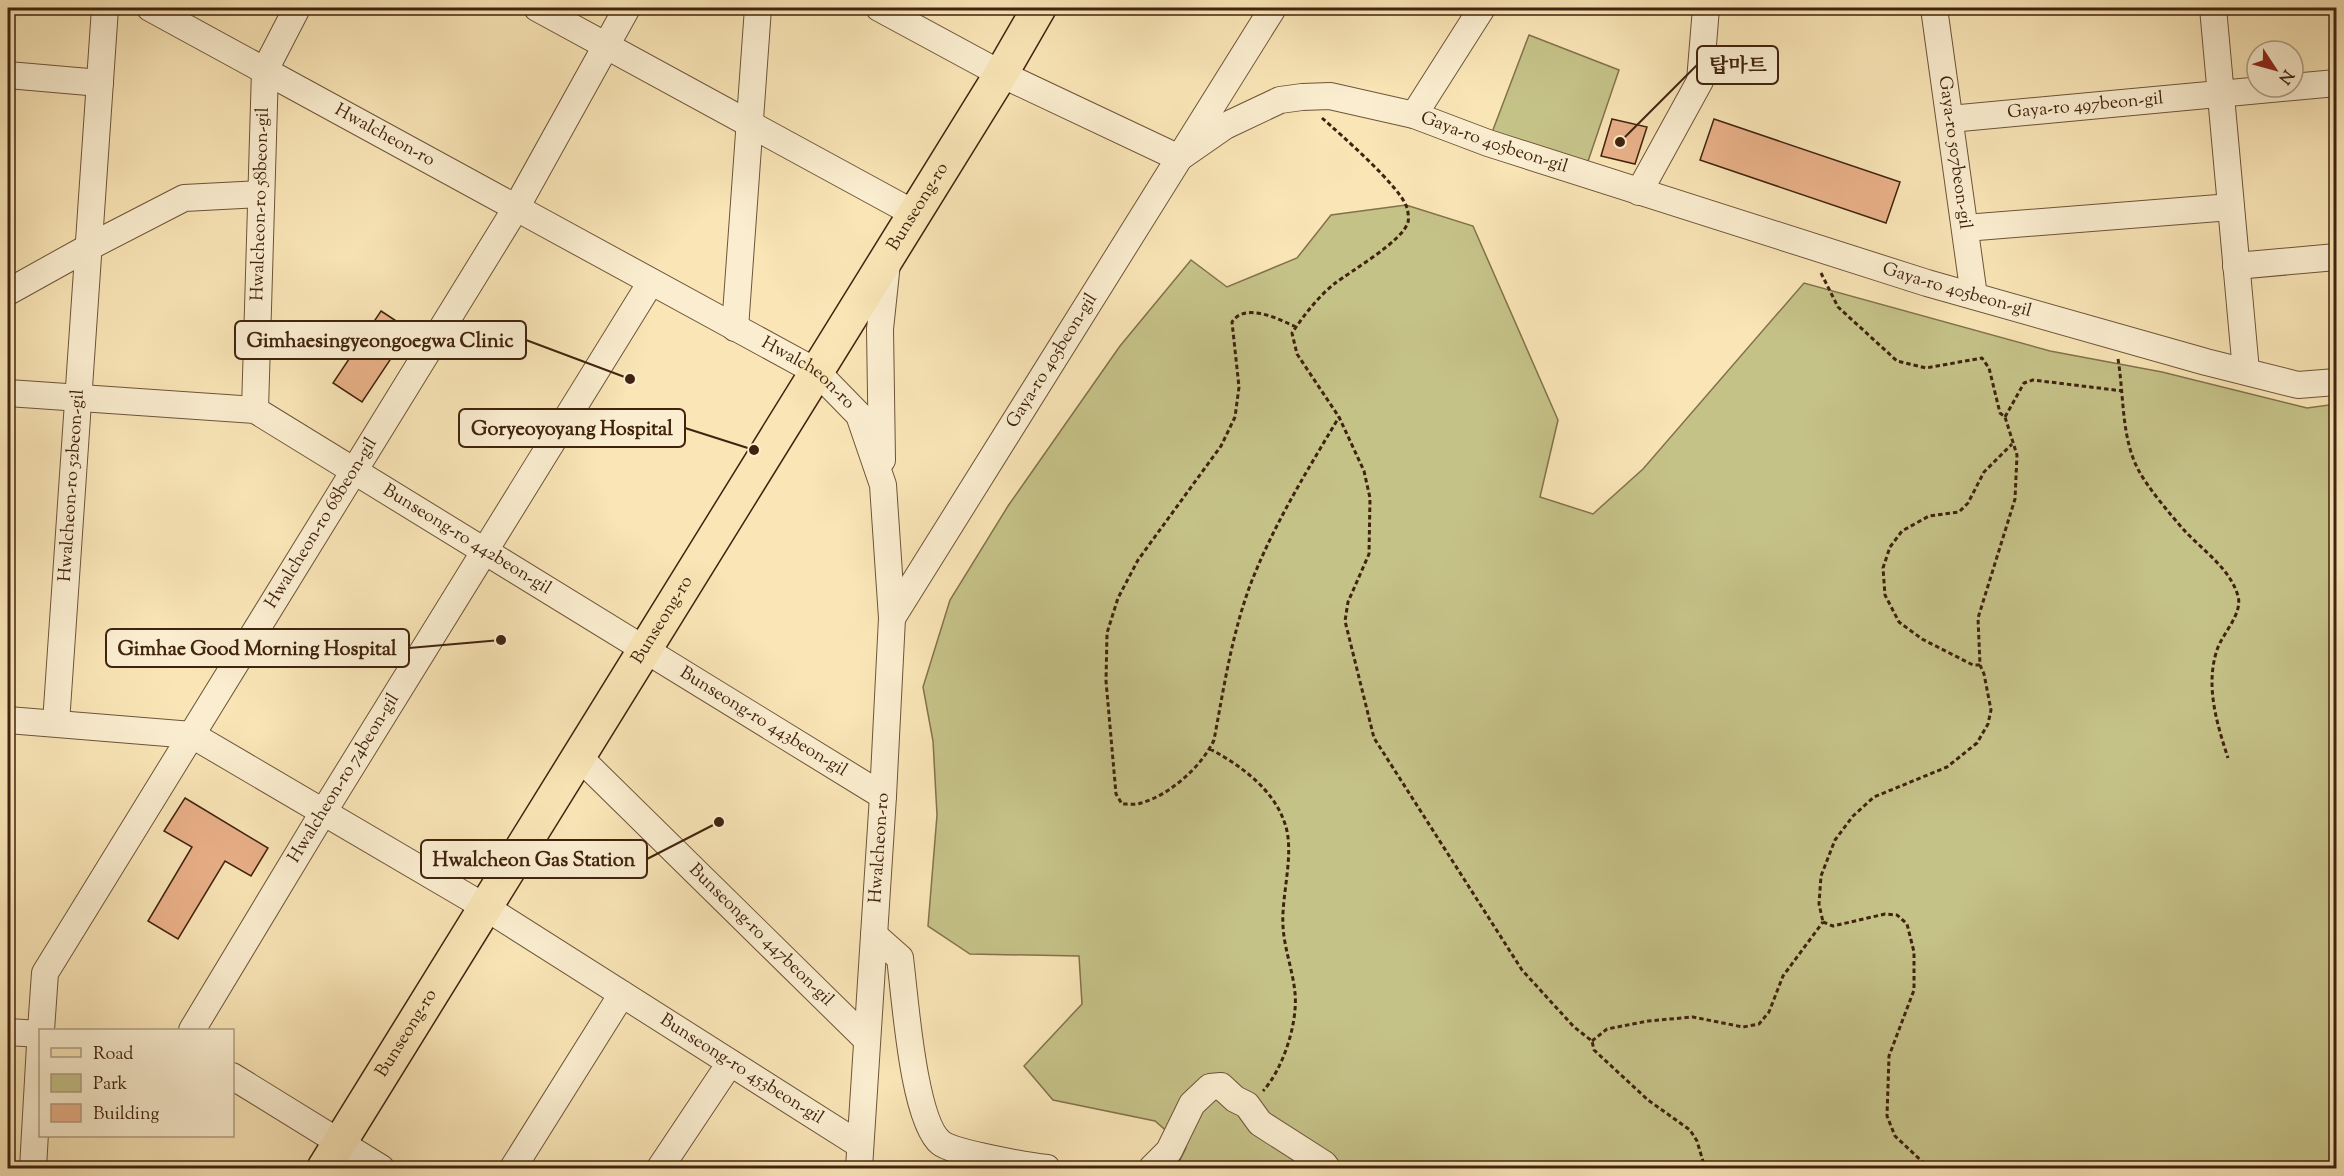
<svg xmlns="http://www.w3.org/2000/svg" width="2344" height="1176" viewBox="0 0 2344 1176" font-family="'Sorts Mill Goudy','Noto Serif KR',serif">
<style>
.green{fill:#c5c288;stroke:#82724c;stroke-width:1.5}
.building{fill:#eab189;stroke:#40230f;stroke-width:1.5}
.lines{fill:none;stroke-linecap:round;stroke-linejoin:round}
.minor-casing{stroke:#6e5439;stroke-width:28}
.major-casing{stroke:#40230f;stroke-width:36}
.path{stroke:#40230f;stroke-width:3;stroke-dasharray:4.5 3;stroke-linecap:butt}
.minor{stroke:#fbeed0;stroke-width:26}
.major{stroke:#f9e5b6;stroke-width:33}
.labels{text-anchor:middle;dominant-baseline:central;stroke-width:6;stroke-linejoin:round;paint-order:stroke}
.street-label{font-size:18px;fill:#40230f;stroke:#fbeed0}
.leader{fill:none;stroke:#40230f;stroke-width:2}
.callout-dot{fill:#40230f;stroke:#fbeed0;stroke-width:2}
.callout{fill:#fbeed0;stroke:#40230f;stroke-width:2}
.callout-label{font-size:20px;text-anchor:middle;font-weight:bold;fill:#40230f}
</style>
<rect width="100%" height="100%" fill="#f9e5b6"/>
<filter id="stains"><feTurbulence type="fractalNoise" baseFrequency=".00333" numOctaves="4"/><feColorMatrix values="0 0 0 0 .2 0 0 0 0 .09 0 0 0 0 .02 0 0 0 .5 -.17"/></filter>
<radialGradient id="worn" r=".72"><stop offset=".6" stop-color="#630" stop-opacity="0"/><stop offset="1" stop-color="#630" stop-opacity=".3"/></radialGradient>
<!-- green -->
<path class="green" d="M1529 35 1619 70 1584 173 1488 143Z
M1406 205 1473 226 1558 420 1540 497 1593 514 1643 469 1804 283 2050 351 2162 372 2307 408 2336 404V1168H1176L1186 1148 1155 1121 1053 1100 1024 1066 1082 1004 1079 956 970 954 928 926 937 815 933 741 923 687 950 600 1008 506 1120 346 1191 260 1227 287 1297 258 1331 215Z"/>
<!-- building -->
<path class="building" d="M1612 119 1647 127 1635 164 1601 156Z
M1714 119 1900 182 1886 223 1700 160Z
M381 311 410 330 362 402 333 383Z
M185 798 268 848 251 876 225 861 178 939 148 921 192 847 164 831Z"/>
<g class="lines">
<!-- minor casing -->
<g class="minor-casing">
<g id="minor">
<path id="s1" d="M150 8 817 372 859 415 883 485 892 618 883 796 859 1168"/>
<path d="M537 8 915 214"/>
<path d="M879 8 1001 74 1179 158"/>
<path id="s2" d="M1934 8 1974 296"/>
<path d="M2213 8 2246 371"/>
<path d="M8 75 100 83"/>
<path d="M1414 115 1482 8"/>
<path id="s3" d="M1950 119 2336 83"/>
<path id="s4" d="M1179 158 1225 126 1280 100 1302 97 1330 96 1414 115 1488 143 1927 283 2206 362 2298 385 2336 382"/>
<path d="M1639 192 1700 81 1706 8"/>
<path d="M1965 228 2231 207"/>
<path d="M2236 266 2336 257"/>
<path d="M8 292 89 247 184 198 261 194"/>
<path d="M735 328 758 8"/>
<path id="s5" d="M8 393 255 410 883 796"/>
<path id="s6" d="M255 410 265 70 297 8"/>
<path d="M882 460 880 329 887 263"/>
<path id="s7" d="M892 618 1273 8"/>
<path id="s8" d="M8 720 192 735 485 907 860 1145"/>
<path id="s9" d="M56 723 105 8"/>
<path id="s10" d="M578 756 866 1039"/>
<path d="M874 935 900 958C905 996 913 1121 941 1143 954 1153 1028 1166 1047 1168"/>
<path id="s11" d="M41 1030 45 973 516 208 627 8"/>
<path id="s12" d="M192 1030 324 811 651 282"/>
<path d="M8 1032 40 1034"/>
<path d="M232 1076 381 1168"/>
<path d="M33 1168 40 1045"/>
<path d="M513 1168 622 994"/>
<path d="M660 1168 730 1063"/>
<path d="M1152 1168 1169 1151 1192 1104 1210 1087 1221 1086 1235 1099 1247 1105 1260 1123 1324 1164 1327 1168"/>
</g>
</g>
<!-- major casing -->
<g class="major-casing">
<g id="major">
<path id="s13" d="M324 1168 1001 74 1039 8"/>
</g>
</g>
<!-- path -->
<path class="path" d="M1322 118C1340 134 1401 187 1407 208 1408 211 1409 219 1408 222 1403 241 1351 271 1334 284 1318 297 1304 315 1292 333L1297 354 1339 417 1364 471 1370 498 1369 554 1348 602 1345 621 1374 738 1522 970 1574 1027 1592 1041 1594 1050 1648 1100 1690 1130 1697 1141 1705 1168
M1821 273 1838 307 1897 361 1926 368 1982 358 1989 368 2000 413 2005 417 2017 455 2015 499 1978 618 1980 665 1984 674 1991 710 1988 724 1977 743 1947 767 1874 797 1853 816 1835 840 1821 876 1819 904 1823 922
M1296 327C1279 319 1245 302 1232 322L1239 387 1235 417 1221 446 1138 560 1118 598 1107 633 1106 681 1116 794 1122 804C1128 804 1136 805 1141 803 1170 795 1202 766 1214 740 1224 687 1232 633 1251 583 1274 524 1307 471 1339 417
M2118 359C2124 394 2121 439 2139 471 2148 488 2170 514 2183 529 2202 550 2230 568 2238 596 2243 614 2222 634 2217 650 2205 686 2217 724 2228 758
M2005 417 2024 383 2033 380 2123 391
M1980 665H1973L1922 639 1899 622 1885 595 1883 568 1890 547 1902 531 1929 516 1959 512 1968 503 1984 472 2012 444
M1210 749C1240 765 1272 788 1284 821 1296 851 1281 894 1283 926 1284 948 1293 971 1295 993 1298 1023 1283 1069 1263 1091
M1823 922 1833 926 1885 914 1897 915 1907 924 1914 952V990L1889 1056 1887 1116 1895 1136 1929 1168
M1592 1041 1607 1029 1648 1021 1693 1017 1743 1027 1759 1024 1769 1012 1783 976 1823 922"/>
<!-- minor -->
<use href="#minor" class="minor"/>
<!-- major -->
<use href="#major" class="major"/>
</g>
<g class="labels">
<!-- street labels -->
<g class="street-label">
<text stroke="none"><textPath href="#s3" startOffset="136">Gaya-ro 497beon-gil</textPath></text>
<text stroke="none"><textPath href="#s1" startOffset="267">Hwalcheon-ro</textPath></text>
<text stroke="none"><textPath href="#s4" startOffset="338">Gaya-ro 405beon-gil</textPath></text>
<text stroke="none"><textPath href="#s2" startOffset="146">Gaya-ro 507beon-gil</textPath></text>
<text stroke="none"><textPath href="#s6" startOffset="206">Hwalcheon-ro 58beon-gil</textPath></text>
<text stroke="none"><textPath href="#s13" startOffset="1130">Bunseong-ro</textPath></text>
<text stroke="none"><textPath href="#s4" startOffset="824">Gaya-ro 405beon-gil</textPath></text>
<text stroke="none"><textPath href="#s7" startOffset="303">Gaya-ro 405beon-gil</textPath></text>
<text stroke="none"><textPath href="#s1" startOffset="753">Hwalcheon-ro</textPath></text>
<text stroke="none"><textPath href="#s9" startOffset="238">Hwalcheon-ro 52beon-gil</textPath></text>
<text stroke="none"><textPath href="#s11" startOffset="585">Hwalcheon-ro 68beon-gil</textPath></text>
<text stroke="none"><textPath href="#s5" startOffset="496">Bunseong-ro 442beon-gil</textPath></text>
<text stroke="none"><textPath href="#s13" startOffset="644">Bunseong-ro</textPath></text>
<text stroke="none"><textPath href="#s5" startOffset="844">Bunseong-ro 443beon-gil</textPath></text>
<text stroke="none"><textPath href="#s12" startOffset="294">Hwalcheon-ro 74beon-gil</textPath></text>
<text transform="translate(880 848) rotate(-86)">Hwalcheon-ro</text>
<text stroke="none"><textPath href="#s10" startOffset="256">Bunseong-ro 447beon-gil</textPath></text>
<text stroke="none"><textPath href="#s13" startOffset="158">Bunseong-ro</textPath></text>
<text stroke="none"><textPath href="#s8" startOffset="828">Bunseong-ro 453beon-gil</textPath></text>
</g>
</g>
<!-- callouts -->
<path class="leader" d="M1620 142L1697 65M630 379L526 340M754 450L685 428M501 640L409 648M719 822L647 859"/>
<g class="callout-dot">
<circle cx="1620" cy="142" r="6"/>
<circle cx="630" cy="379" r="6"/>
<circle cx="754" cy="450" r="6"/>
<circle cx="501" cy="640" r="6"/>
<circle cx="719" cy="822" r="6"/>
</g>
<g class="callout">
<rect x="1697" y="46" width="81" height="38" rx="6"/>
<rect x="235" y="321" width="291" height="38" rx="6"/>
<rect x="459" y="409" width="226" height="38" rx="6"/>
<rect x="106" y="629" width="303" height="38" rx="6"/>
<rect x="421" y="840" width="226" height="38" rx="6"/>
</g>
<g class="callout-label">
<text x="1738" y="72">탑마트</text>
<text x="380" y="347">Gimhaesingyeongoegwa Clinic</text>
<text x="572" y="435">Goryeoyoyang Hospital</text>
<text x="257" y="655">Gimhae Good Morning Hospital</text>
<text x="534" y="866">Hwalcheon Gas Station</text>
</g>
<!-- margin -->
<rect width="2344" height="1176" fill="none" stroke="#f9e5b6" stroke-width="30"/>
<rect x="9" y="9" width="2326" height="1158" fill="none" stroke="#40230f" stroke-width="3"/>
<rect x="15" y="15" width="2314" height="1146" fill="none" stroke="#40230f" stroke-width="1.5"/>
<!-- legend -->
<rect x="39" y="1029" width="195" height="108" fill="#fbeed0" stroke="#b09d83" stroke-width="1.5"/>
<rect x="51" y="1048" width="30" height="9" fill="#f9e5b6" stroke="#b09d83" stroke-width="1.5"/>
<text x="93" y="1059" font-size="18" fill="#40230f">Road</text>
<rect x="51" y="1074" width="30" height="18" fill="#c5c288" stroke="#b09d83" stroke-width="1.5"/>
<text x="93" y="1089" font-size="18" fill="#40230f">Park</text>
<rect x="51" y="1104" width="30" height="18" fill="#eab189" stroke="#b09d83" stroke-width="1.5"/>
<text x="93" y="1119" font-size="18" fill="#40230f">Building</text>
<!-- north arrow -->
<g transform="translate(2275 69) rotate(126)"><circle r="28" fill="#fbeed0" stroke="#b09d83" stroke-width="1.5"/>
<path d="M0-4.5L10 22L0 15L-10 22Z" fill="#8f2418"/>
<text y="-9" font-size="16" font-weight="bold" text-anchor="middle" fill="#40230f">N</text>
</g>
<rect width="100%" height="100%" filter="url(#stains)"/>
<rect width="100%" height="100%" fill="url(#worn)"/>
</svg>
